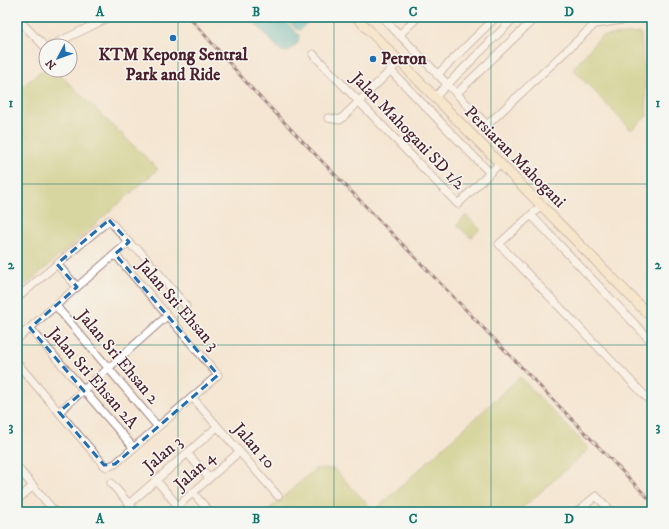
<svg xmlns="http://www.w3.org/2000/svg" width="669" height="529" viewBox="0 0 669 529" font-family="'IM FELL DW Pica',serif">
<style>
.green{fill:#b6c365;stroke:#807148}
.water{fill:#42b3ba;stroke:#466972}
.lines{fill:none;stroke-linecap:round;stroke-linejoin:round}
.street-casing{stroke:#9f827e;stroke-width:9}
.secondary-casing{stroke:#9f827e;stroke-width:11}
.street{stroke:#fff;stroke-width:7}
.secondary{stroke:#f9e7c3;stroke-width:9}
.rail-casing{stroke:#4a1f2b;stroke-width:3}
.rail{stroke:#f6f6f2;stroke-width:1.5;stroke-dasharray:4.5;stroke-linecap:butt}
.marked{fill:none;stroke:#1f6fb2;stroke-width:3;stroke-dasharray:8 5;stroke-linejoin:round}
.grid{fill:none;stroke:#0f766e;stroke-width:1;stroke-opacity:0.55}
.poi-dot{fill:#1f6fb2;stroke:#f6f6f2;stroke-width:1.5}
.labels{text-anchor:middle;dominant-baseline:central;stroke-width:3;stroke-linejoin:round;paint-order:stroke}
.poi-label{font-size:17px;font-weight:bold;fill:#4a1f2b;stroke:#f6f6f2}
.street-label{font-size:17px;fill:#4a1f2b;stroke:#f6f6f2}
.neatline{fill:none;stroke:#0f766e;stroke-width:1.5}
.grid-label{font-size:13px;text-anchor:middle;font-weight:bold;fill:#0f766e}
</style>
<rect width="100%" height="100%" fill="#f6f6f2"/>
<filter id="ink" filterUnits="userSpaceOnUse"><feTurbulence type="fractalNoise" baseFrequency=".025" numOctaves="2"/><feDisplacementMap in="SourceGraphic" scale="8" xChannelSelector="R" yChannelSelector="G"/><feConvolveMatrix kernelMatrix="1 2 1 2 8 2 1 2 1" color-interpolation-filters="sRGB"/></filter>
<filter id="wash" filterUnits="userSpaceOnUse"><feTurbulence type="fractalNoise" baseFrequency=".012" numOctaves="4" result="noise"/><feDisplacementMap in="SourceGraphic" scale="16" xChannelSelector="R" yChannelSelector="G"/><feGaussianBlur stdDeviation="0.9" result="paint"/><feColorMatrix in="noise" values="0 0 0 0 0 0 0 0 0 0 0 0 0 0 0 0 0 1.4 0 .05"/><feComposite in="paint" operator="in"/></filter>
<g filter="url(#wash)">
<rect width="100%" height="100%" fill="#f4e6d2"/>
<!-- green -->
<path class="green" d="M641 33 647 116 631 130 573 69 601 36Z
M46 67V70H55L158 169 17 293V91Z
M466 215 480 229 471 238 457 225Z
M520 377 589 449 518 512H266L315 469H334L374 511Z"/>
<!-- water -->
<path class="water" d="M249 17H281L299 35 298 43 288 52 281 51Z
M284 17H313L300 30 296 29Z"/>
</g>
<g filter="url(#ink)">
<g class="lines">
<!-- street casing -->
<g class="street-casing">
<path id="street" d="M382 17 487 125 595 24 642 17
M17 18 46 48
M399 35 418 17
M50 46 110 17
M313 54 458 204 499 164
M391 71 490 173
M437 75 496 17
M456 94 536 17
M434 98 515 17
M328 118 340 120 399 62
M541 206 499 244 652 403
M531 215 652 342
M57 264 77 287
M17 298 109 220 133 247 139 250 186 306
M56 306 158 427
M30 328 134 448
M17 339 129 242
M17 363 104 465 107 467 115 464 218 375 115 254
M192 397 278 496
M59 412 167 316
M187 453 209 478
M17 467 55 512
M156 480 178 506
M111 483 136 512
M193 493 210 512
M17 500 33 486
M129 504 217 427
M171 512 239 452
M577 512 596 496 612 512"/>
</g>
<!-- secondary casing -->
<g class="secondary-casing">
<path id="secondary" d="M356 17 652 318"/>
</g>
<!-- street -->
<use href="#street" class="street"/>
<!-- secondary -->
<use href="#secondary" class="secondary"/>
<!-- rail casing -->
<g class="rail-casing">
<path id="rail" d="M189 17 253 90 652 502"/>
</g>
<!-- rail -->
<use href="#rail" class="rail"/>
</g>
</g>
<!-- marked area -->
<path d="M0 0H669V529H0ZM109 220 129 242 115 254 218 375 115 464 104 465 59 412 84 391 30 328 77 287 57 264Z" fill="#f4e6d2" fill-opacity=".55" fill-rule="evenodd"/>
<path class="marked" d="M109 220 129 242 115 254 218 375 115 464 104 465 59 412 84 391 30 328 77 287 57 264Z"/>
<!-- grid -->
<path class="grid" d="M178 17V512M334 17V512M491 17V512M17 184H652M17 345H652"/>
<!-- markers -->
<g class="poi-dot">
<circle cx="173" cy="38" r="4"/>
<circle cx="373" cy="59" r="4"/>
</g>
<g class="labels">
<!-- poi labels -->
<g class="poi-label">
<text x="173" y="55">KTM Kepong Sentral<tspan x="173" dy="20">Park and Ride</tspan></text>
<text x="381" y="59" text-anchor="start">Petron</text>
</g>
<!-- street labels -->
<g class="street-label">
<text transform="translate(408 131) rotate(46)">Jalan Mahogani SD 1/2</text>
<text transform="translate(515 157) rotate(45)">Persiaran Mahogani</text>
<text transform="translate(178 305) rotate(49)">Jalan Sri Ehsan 3</text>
<text transform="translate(118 357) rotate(50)">Jalan Sri Ehsan 2</text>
<text transform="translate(93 378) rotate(49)">Jalan Sri Ehsan 2A</text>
<text transform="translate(254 446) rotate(49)">Jalan 10</text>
<text transform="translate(163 454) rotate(-41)">Jalan 3</text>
<text transform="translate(195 471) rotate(-42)">Jalan 4</text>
</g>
</g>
<!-- margin -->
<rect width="669" height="529" fill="none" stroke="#f6f6f2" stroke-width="44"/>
<!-- north arrow -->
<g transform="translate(58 58) rotate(229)"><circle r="19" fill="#f6f6f2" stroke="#b1a0a2"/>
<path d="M0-3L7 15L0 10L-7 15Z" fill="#1f6fb2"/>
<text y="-6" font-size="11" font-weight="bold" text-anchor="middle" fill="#4a1f2b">N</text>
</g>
<rect x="22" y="22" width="625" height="485" class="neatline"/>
<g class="grid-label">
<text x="100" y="16">A</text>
<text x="256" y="16">B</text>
<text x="413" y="16">C</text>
<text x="569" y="16">D</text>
<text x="11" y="107">1</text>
<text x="658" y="107">1</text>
<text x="11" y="269">2</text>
<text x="658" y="269">2</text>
<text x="11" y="431">3</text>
<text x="658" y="431">3</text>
<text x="100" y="523">A</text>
<text x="256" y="523">B</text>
<text x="413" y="523">C</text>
<text x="569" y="523">D</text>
</g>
</svg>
